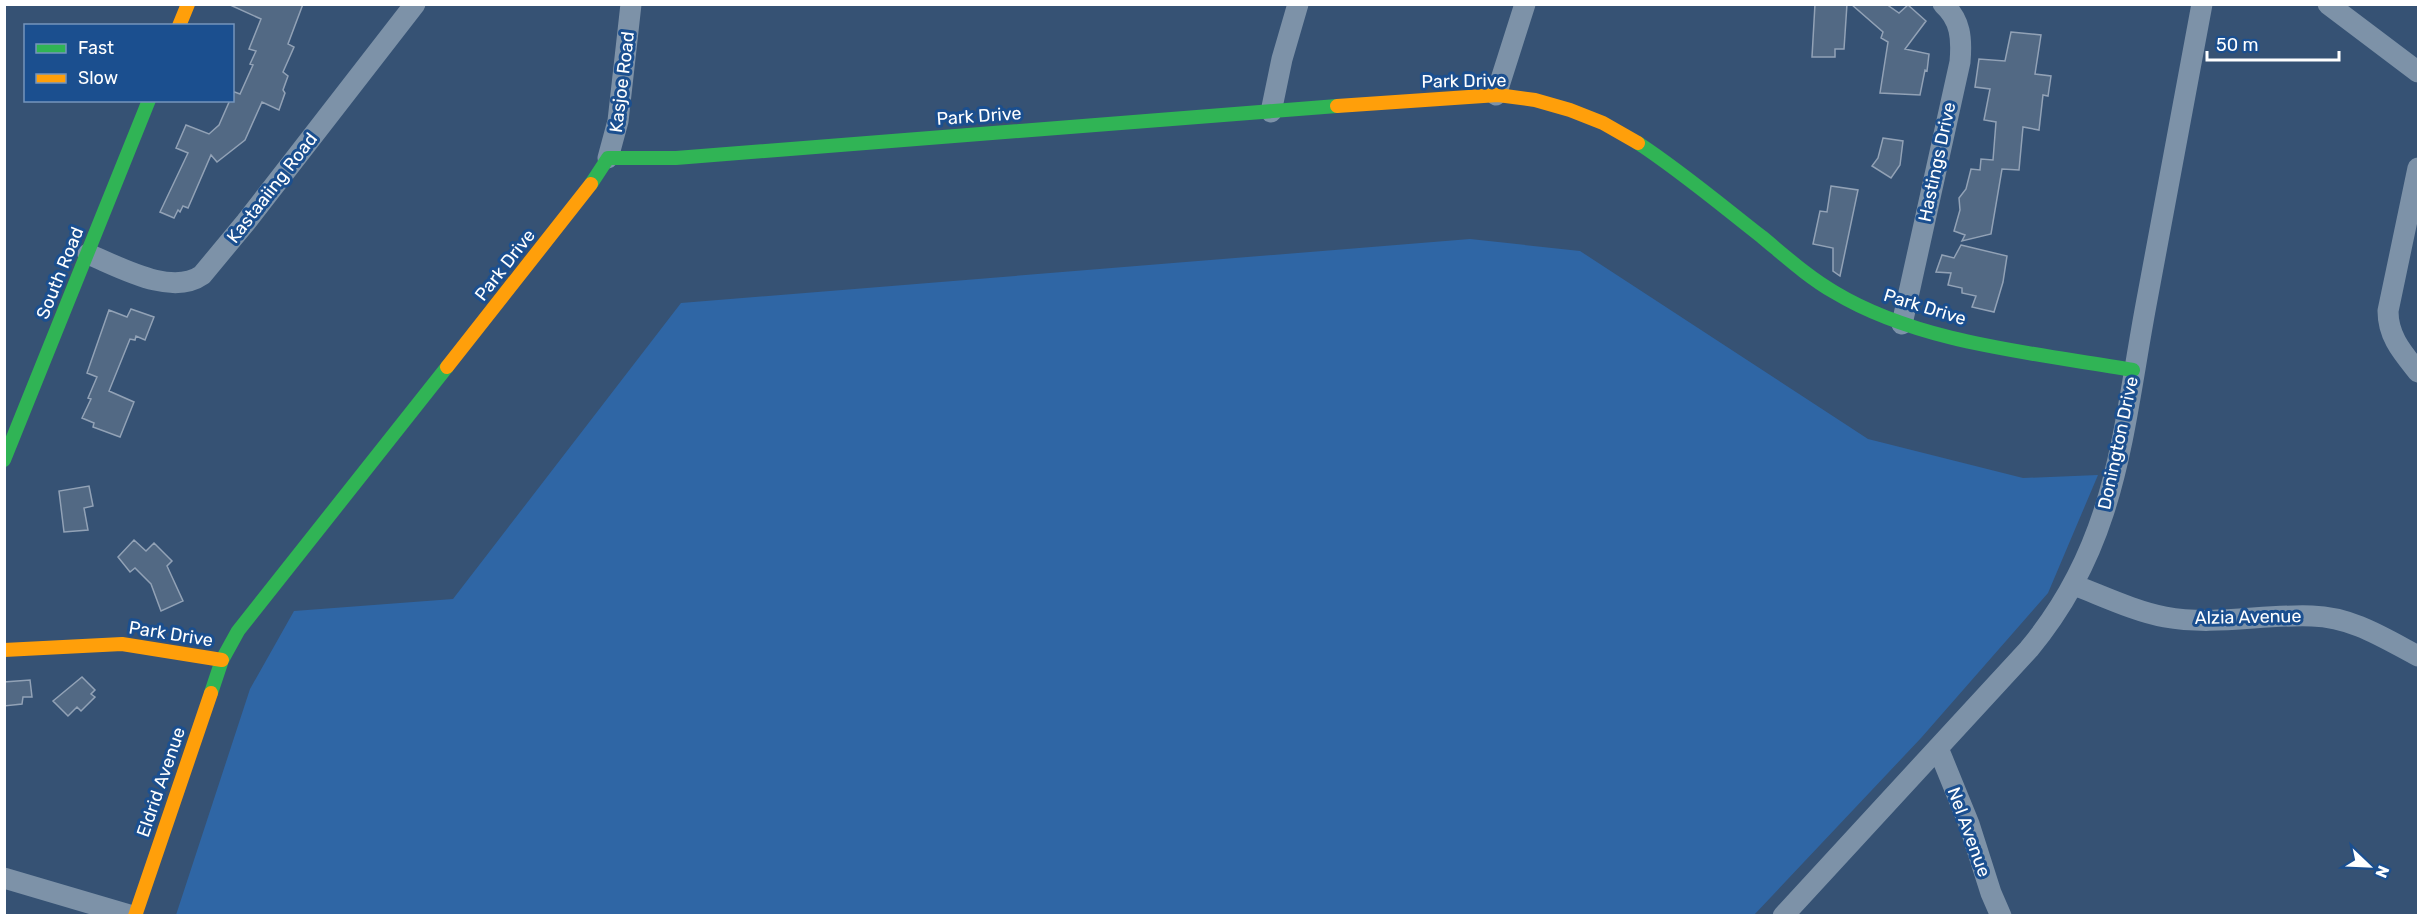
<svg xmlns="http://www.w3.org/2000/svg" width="2423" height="920" viewBox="0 0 2423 920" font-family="Rubik,sans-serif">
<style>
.green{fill:#2f66a5}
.building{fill:#526984;stroke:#92a2b6;stroke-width:1.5}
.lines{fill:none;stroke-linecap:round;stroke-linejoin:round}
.street{stroke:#7d92a8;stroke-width:21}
.fast{stroke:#30b455;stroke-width:14}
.slow{stroke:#ff9f0a;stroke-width:14}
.labels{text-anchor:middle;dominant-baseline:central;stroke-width:6;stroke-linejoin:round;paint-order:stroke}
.street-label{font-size:18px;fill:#fff;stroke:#1b4f8f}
</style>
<rect width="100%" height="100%" fill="#365274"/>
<!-- green -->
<path class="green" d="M1470 239 1580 251 1868 439 2023 478 2098 475 2048 593 1921 738 1754 915H176L250 689 294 611 453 599 681 303Z"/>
<!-- building -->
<path class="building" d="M228 4H303L288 44 294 47 283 72 288 76 283 90 285 93 279 110 262 102 245 140 217 162 211 155 188 208 183 206 180 212 178 210 174 218 160 212 188 153 176 148 186 125 209 134 219 125 230 100H232V91L240 94 253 65 250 64 256 51 249 49 261 19Z
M1815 4H1847L1844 49H1835V57H1812Z
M1851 4H1886L1899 13 1908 5 1926 21 1905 49 1929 54 1927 71 1925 70 1920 95 1880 93 1888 42 1881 38 1883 32Z
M2011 32 2041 35 2035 74 2051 76 2048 96 2043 95 2039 130 2023 127 2019 170 2002 169 1991 234 1962 241 1965 235 1954 231 1960 210 1959 198 1966 189 1971 169 1980 170 1981 159 1993 160 1996 122 1984 120 1990 89 1975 87 1979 59 2005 61Z
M1883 138 1903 141 1900 165 1891 178 1872 166 1878 158Z
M1831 186 1858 190 1840 276 1833 271V248L1813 244 1820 211 1827 212Z
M1961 245 2007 256 2003 282 1994 312 1972 307 1976 296 1962 293V288L1948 285 1951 273 1936 272 1942 255 1954 258Z
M131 309 154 317 145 340 136 336 135 340 130 339 109 391 134 402 120 437 93 427 94 423 82 418 91 399 88 398 97 377 87 373 109 310 127 317Z
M89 486 93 506 84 508 88 530 64 532 59 491Z
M134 540 146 551 154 543 172 561 167 566 183 601 161 611 151 584 135 568 130 572 118 557Z
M82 677 95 690 91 694 95 697 81 711 77 707 68 716 53 701Z
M30 680 32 697H23L22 704 4 706V682Z"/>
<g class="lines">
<!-- street -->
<path class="street" d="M2328 4 2418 72
M1496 95 1525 4
M1271 112 1282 59 1298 4
M608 158 618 121 631 4
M2418 168 2388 311C2388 337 2403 353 2418 372
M88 254C118 266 171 297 202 275L246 222 415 4
M1902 324 1960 62C1962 39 1961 20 1943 4
M2074 585C2103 596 2134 611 2165 617 2214 626 2263 614 2312 616 2352 617 2384 638 2418 656
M1938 748 1969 824 1991 893 2001 916
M4 878 133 916
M1783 916 2029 649C2117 543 2122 434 2146 305 2164 205 2183 105 2202 4"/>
<!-- fast -->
<path class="fast" d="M1638 143C1682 172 1721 205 1762 237 1785 256 1808 277 1834 292 1920 344 2036 353 2133 370
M591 184 608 158H676L1337 106
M4 460 149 100
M211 693 222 660 238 631 447 367"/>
<!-- slow -->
<path class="slow" d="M179 26 188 4
M1337 106 1498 95 1535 100 1570 110 1603 123 1638 143
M447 367 591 184
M4 650 122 644 222 660
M135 916 211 693"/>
</g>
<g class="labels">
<!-- street labels -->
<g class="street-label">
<text transform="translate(1464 81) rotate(-1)">Park Drive</text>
<text transform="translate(622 82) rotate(-83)">Kasjoe Road</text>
<text transform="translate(979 116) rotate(-4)">Park Drive</text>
<text transform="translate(1937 162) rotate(-78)">Hastings Drive</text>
<text transform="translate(272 188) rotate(-52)">Kastaaiing Road</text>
<text transform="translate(505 265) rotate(-52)">Park Drive</text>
<text transform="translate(60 273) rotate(-68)">South Road</text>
<text transform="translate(1925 307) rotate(17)">Park Drive</text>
<text transform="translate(2118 443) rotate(-78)">Donington Drive</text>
<text transform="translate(2248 617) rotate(-1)">Alzia Avenue</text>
<text transform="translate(171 634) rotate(9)">Park Drive</text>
<text transform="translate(161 782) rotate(-71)">Eldrid Avenue</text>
<text transform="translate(1969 832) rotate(70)">Nel Avenue</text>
</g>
</g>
<!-- border -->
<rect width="2423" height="920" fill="none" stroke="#ffffff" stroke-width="12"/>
<!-- legend -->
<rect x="24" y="24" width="210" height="78" fill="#1b4f8f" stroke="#7695bc" stroke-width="1.5"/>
<rect x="36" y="44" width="30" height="9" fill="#30b455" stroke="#7695bc" stroke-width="1.5"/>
<text x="78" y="54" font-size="18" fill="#ffffff">Fast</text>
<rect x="36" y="74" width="30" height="9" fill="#ff9f0a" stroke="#7695bc" stroke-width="1.5"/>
<text x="78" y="84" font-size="18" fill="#ffffff">Slow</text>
<!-- north arrow -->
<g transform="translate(2369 866) rotate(113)" stroke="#1b4f8f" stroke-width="4.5" paint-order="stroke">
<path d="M0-4.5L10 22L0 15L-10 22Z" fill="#ffffff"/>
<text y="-9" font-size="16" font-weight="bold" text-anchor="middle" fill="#ffffff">N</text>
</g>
<!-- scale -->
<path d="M2207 51v9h132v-9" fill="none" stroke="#ffffff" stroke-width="3"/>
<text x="2216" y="51" font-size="18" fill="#ffffff" stroke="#1b4f8f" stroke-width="4.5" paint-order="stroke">50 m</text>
</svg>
